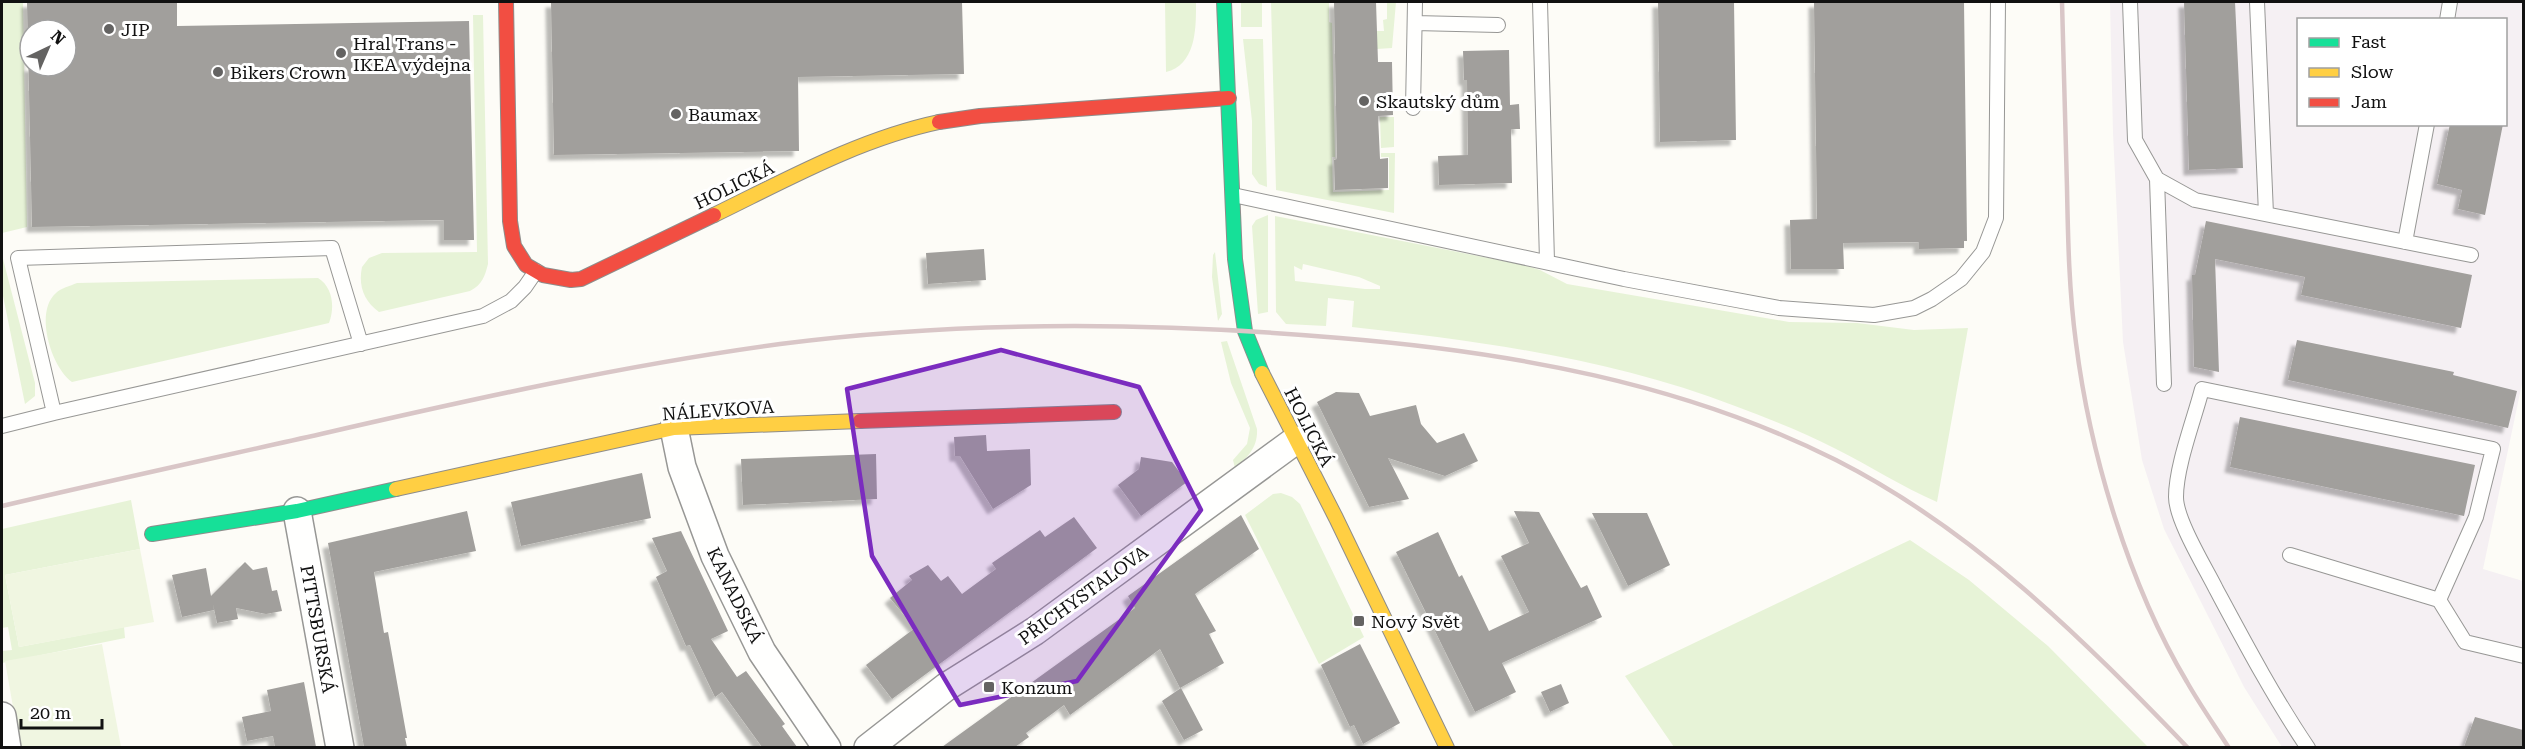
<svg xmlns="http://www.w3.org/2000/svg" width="2525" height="749" viewBox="0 0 2525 749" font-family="'Roboto Serif',serif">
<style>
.industrial{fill:#f5f0f3;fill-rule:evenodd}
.green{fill:#e7f3d7;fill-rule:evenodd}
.pitch{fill:#f0f6e1}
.building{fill:#a19f9c;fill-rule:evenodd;filter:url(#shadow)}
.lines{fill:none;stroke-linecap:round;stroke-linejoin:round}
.lane-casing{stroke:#979795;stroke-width:16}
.street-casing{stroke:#979795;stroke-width:30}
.fast-casing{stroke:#8e8d8b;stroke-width:16}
.slow-casing{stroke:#8e8d8b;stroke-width:16}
.jam-casing{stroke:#8e8d8b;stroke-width:16}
.lane{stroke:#fffffe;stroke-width:14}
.street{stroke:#fffffe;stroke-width:27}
.fast{stroke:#16e098;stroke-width:14}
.slow{stroke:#ffcf43;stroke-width:14}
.jam{stroke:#f24e42;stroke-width:14}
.rail{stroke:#d9c6c7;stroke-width:4.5}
.marked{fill:#7b2cbf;fill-opacity:0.2;stroke:#7b2cbf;stroke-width:4.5;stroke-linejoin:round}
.poi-dot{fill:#646362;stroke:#fff;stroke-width:2}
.labels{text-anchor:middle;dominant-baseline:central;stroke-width:6;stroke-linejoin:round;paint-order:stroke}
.poi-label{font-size:18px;fill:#111;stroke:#fff;text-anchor:start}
.street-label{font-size:18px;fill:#111;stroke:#fff}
</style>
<defs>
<filter id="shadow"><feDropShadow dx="-5.5" dy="5.5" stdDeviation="1.5" flood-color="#0004"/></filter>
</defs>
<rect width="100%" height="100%" fill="#fdfcf7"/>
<!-- industrial -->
<path class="industrial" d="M2110 2H2523V379L2483 569 2523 581V747H2282L2244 687 2164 529 2142 460 2123 342 2113 133ZM2298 20H2506V124H2298Z"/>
<!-- green -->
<path class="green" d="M2 2H23L27 227 2 233Z
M1165 2H1196C1196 27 1197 64 1166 72Z
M1241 2H1262V27H1241Z
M1271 2H1329V22L1332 23 1335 157H1332L1333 192 1389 190V157H1381V153H1395L1394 213 1276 190Z
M1387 2H1396L1392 48 1377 49V31H1384L1383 20 1387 19Z
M473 15H483L488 264C485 276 482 285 470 291L379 312C364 301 358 286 362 267L369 258 382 253 477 252Z
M1243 39H1263L1267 187 1259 184 1252 174V121Z
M1380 117H1394V147L1381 148Z
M1268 215V312L1258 314 1252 226 1256 220Z
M1275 216 1524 265 1540 270 1567 284 1789 322 1857 323 1914 330 1968 328 1937 502C1902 487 1870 466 1836 449 1804 432 1769 419 1735 406 1612 359 1482 341 1352 327L1354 301 1328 298 1326 326 1286 324 1276 312ZM1303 264 1359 277 1380 286V289H1365L1295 281 1294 266 1302 270Z
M1215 252 1222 314 1218 321 1212 277 1213 255Z
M2 255 35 383V396L25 404 2 291Z
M318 278C333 287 335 308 329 323L72 382C51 367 34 312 56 293 61 288 70 286 77 283Z
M1227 341 1257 429C1258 447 1248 457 1235 468L1233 460 1247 444 1250 428 1231 383 1221 342Z
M1281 493 1292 497 1300 504 1364 637 1319 664 1245 515 1273 494Z
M131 500 140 549 5 575 19 647 124 627 125 638 2 663V651L12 650 8 627 2 628V529Z
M1910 540 1969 580 2048 646 2148 747H1674L1625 676Z"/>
<!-- pitch -->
<path class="pitch" d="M140 549 154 622 19 647 5 575Z
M102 644 121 747H20L5 661Z"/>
<!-- building -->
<path class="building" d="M27 2H177V26L469 21 474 240H444V220L32 227ZM30 30H66V66H30Z
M551 2H962L964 74 798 77 799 151 554 155Z
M1334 2H1376L1378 62H1392L1393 115 1378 116 1380 159 1388 158V188L1335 190 1334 160 1337 159Z
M1658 2H1734L1736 140 1660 142Z
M1814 2H1964L1967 241H1964V248L1919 249V242L1843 243 1844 269H1791L1790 220 1817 219Z
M2184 2H2235L2243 168 2189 170Z
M1509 50 1510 105 1519 104 1520 129H1511L1512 183 1439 185 1438 156 1468 155 1467 80H1464L1463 51Z
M2450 124H2503L2485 215 2458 209 2462 190 2437 184Z
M2206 221 2472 275 2461 328 2301 295 2305 277 2215 259 2219 372 2194 367 2192 275H2195Z
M984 249 986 280 928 284 926 253Z
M2297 340 2454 372 2453 375 2517 391 2508 428 2288 380Z
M1336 392 1359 393 1370 416 1416 405 1421 424 1437 443 1464 433 1478 461 1445 476 1388 458 1409 499 1369 507 1317 402Z
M2240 417 2475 465 2464 516 2230 467Z
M986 435 987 451 1030 449 1031 485 993 509 960 456H955L954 437Z
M876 454 877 499 743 505 741 459Z
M1141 457 1172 462 1187 482 1141 516 1118 485 1139 469Z
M642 473 651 518 521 546 511 502Z
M467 511 476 551 374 572 384 633 388 632 407 738H405L407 747H364L328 543Z
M1514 511 1539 512 1581 588 1587 585 1602 617 1502 663 1516 692 1475 712 1396 552 1438 532 1459 577 1462 575 1489 631 1529 612 1501 556 1529 543Z
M1592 513H1647L1670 565 1628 586Z
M1241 515 1259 549 1195 594 1216 631 1209 634 1224 663 1180 688 1160 649 1070 715 1064 705 1026 733 1029 737 1015 747H942L1135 608 1128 596Z
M1074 517 1097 548 892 699 866 665 915 628 890 598 912 580 909 576 928 565 941 581 948 576 962 594 996 569 992 563 1040 530 1045 537Z
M681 531 728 631 711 639 737 677 746 671 785 724 782 726 797 747H762L722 692 715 697 690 645 686 646 656 577 667 571 652 538Z
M245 562 253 570 267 567 272 591 277 590 282 611 266 614 236 608 238 619 217 623 213 604 214 610 182 617 172 575 206 568 211 596Z
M1360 644 1400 723 1363 744 1354 725 1350 727 1321 665Z
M304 682 316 747H275L273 736 247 741 242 717 271 711 267 690Z
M1561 684 1569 703 1550 712 1541 692Z
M1181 688 1203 730 1184 740 1162 701Z
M2475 717 2523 730V747H2464Z"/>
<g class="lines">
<!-- lane casing -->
<g class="lane-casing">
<path id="lane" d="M1540 2 1547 261
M2130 2 2135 140 2157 179 2195 200 2471 255
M2257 2 2266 214
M2447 20 2450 2
M1415 23 1498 25
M1413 108 1415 2
M2157 179 2164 384
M1233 195 1624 279 1779 308 1874 315 1914 308 1932 299 1961 279 1983 252 1996 218 1998 2
M2405 242 2427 124
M361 344 332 248 18 258 54 413 483 316 511 301 525 287 536 271
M2 426 54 413
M2290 555 2439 600 2465 642 2524 656
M2308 748C2273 696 2245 643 2216 589 2205 567 2176 520 2176 497 2176 466 2194 420 2202 389L2493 449 2476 517 2439 600"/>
</g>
<!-- street casing -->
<g class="street-casing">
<path id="street" d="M674 428 682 467 715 556 762 652 827 748
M297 511 340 748
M2 716 7 748
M868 748 946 687 1035 631 1296 440"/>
</g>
<!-- fast casing -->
<g class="fast-casing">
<path id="fast" d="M1224 2 1235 259 1245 331 1262 373
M152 534 297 511 396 489"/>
</g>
<!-- slow casing -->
<g class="slow-casing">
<path id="slow" d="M714 215C786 180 859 139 939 122
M1262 373 1336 518 1447 748
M396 489 674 428 860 421"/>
</g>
<!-- jam casing -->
<g class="jam-casing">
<path id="jam" d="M506 2 510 221 514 246 526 265 543 275 571 280 581 279 714 215
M939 122 980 116 1229 98
M860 421 1114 412"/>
</g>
<!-- lane -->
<use href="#lane" class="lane"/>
<!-- street -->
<use href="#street" class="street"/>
<!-- fast -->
<use href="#fast" class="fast"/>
<!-- slow -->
<use href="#slow" class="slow"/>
<!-- jam -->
<use href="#jam" class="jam"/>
<!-- rail -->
<path class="rail" d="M2062 2C2064 64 2065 126 2067 188 2068 240 2069 291 2076 343 2090 454 2129 585 2187 682 2200 705 2215 726 2229 748
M2 506C108 481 214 458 321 434 473 399 625 365 780 344 966 320 1154 322 1340 338 1510 352 1683 383 1836 460 1974 530 2082 638 2188 748"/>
</g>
<!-- marked area -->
<path class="marked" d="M1001 350 1139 387 1201 510 1077 681 960 705 872 556 847 389Z"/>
<!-- markers -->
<g class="poi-dot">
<circle cx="109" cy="29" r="6"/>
<circle cx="341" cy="53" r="6"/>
<circle cx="218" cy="72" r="6"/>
<circle cx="1364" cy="101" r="6"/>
<circle cx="676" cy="114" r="6"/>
<rect x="1353" y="615" width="12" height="12" rx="3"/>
<rect x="983" y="681" width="12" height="12" rx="3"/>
</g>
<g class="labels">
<!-- poi labels -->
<g class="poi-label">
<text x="121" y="29">JIP</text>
<text x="353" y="43">Hral Trans -<tspan x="353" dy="21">IKEA výdejna</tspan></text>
<text x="230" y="72">Bikers Crown</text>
<text x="1376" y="101">Skautský dům</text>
<text x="688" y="114">Baumax</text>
<text x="1371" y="621">Nový Svět</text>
<text x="1001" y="687">Konzum</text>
</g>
<!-- street labels -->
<g class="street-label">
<text transform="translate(734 185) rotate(-26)">HOLICKÁ</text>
<text transform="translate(718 410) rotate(-4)">NÁLEVKOVA</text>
<text transform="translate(1309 427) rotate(63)">HOLICKÁ</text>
<text transform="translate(735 595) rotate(64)">KANADSKÁ</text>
<text transform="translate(1083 595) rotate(-36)">PŘICHYSTALOVA</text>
<text transform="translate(318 629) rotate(80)">PITTSBURSKÁ</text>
</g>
</g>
<!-- border -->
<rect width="2525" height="749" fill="none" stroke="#111111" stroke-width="6"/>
<!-- legend -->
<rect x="2297" y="18" width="210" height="108" fill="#ffffff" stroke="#a0a0a0" stroke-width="1.5"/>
<rect x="2309" y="38" width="30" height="9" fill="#16e098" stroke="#a0a0a0" stroke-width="1.5"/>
<text x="2351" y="48" font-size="18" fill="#111111">Fast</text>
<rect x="2309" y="68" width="30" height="9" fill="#ffcf43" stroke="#a0a0a0" stroke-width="1.5"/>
<text x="2351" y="78" font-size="18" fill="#111111">Slow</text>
<rect x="2309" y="98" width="30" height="9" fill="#f24e42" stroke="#a0a0a0" stroke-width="1.5"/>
<text x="2351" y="108" font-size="18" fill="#111111">Jam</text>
<!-- north arrow -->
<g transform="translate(48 48) rotate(44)"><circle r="28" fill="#ffffff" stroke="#a0a0a0" stroke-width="1.5"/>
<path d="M0-4.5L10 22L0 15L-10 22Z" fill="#646362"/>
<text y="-9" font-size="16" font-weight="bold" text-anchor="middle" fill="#111111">N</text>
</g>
<!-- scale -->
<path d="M21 719v9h81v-9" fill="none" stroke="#111111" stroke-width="3"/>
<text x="30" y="719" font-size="18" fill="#111111" stroke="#ffffff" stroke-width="4.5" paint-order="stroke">20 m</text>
</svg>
